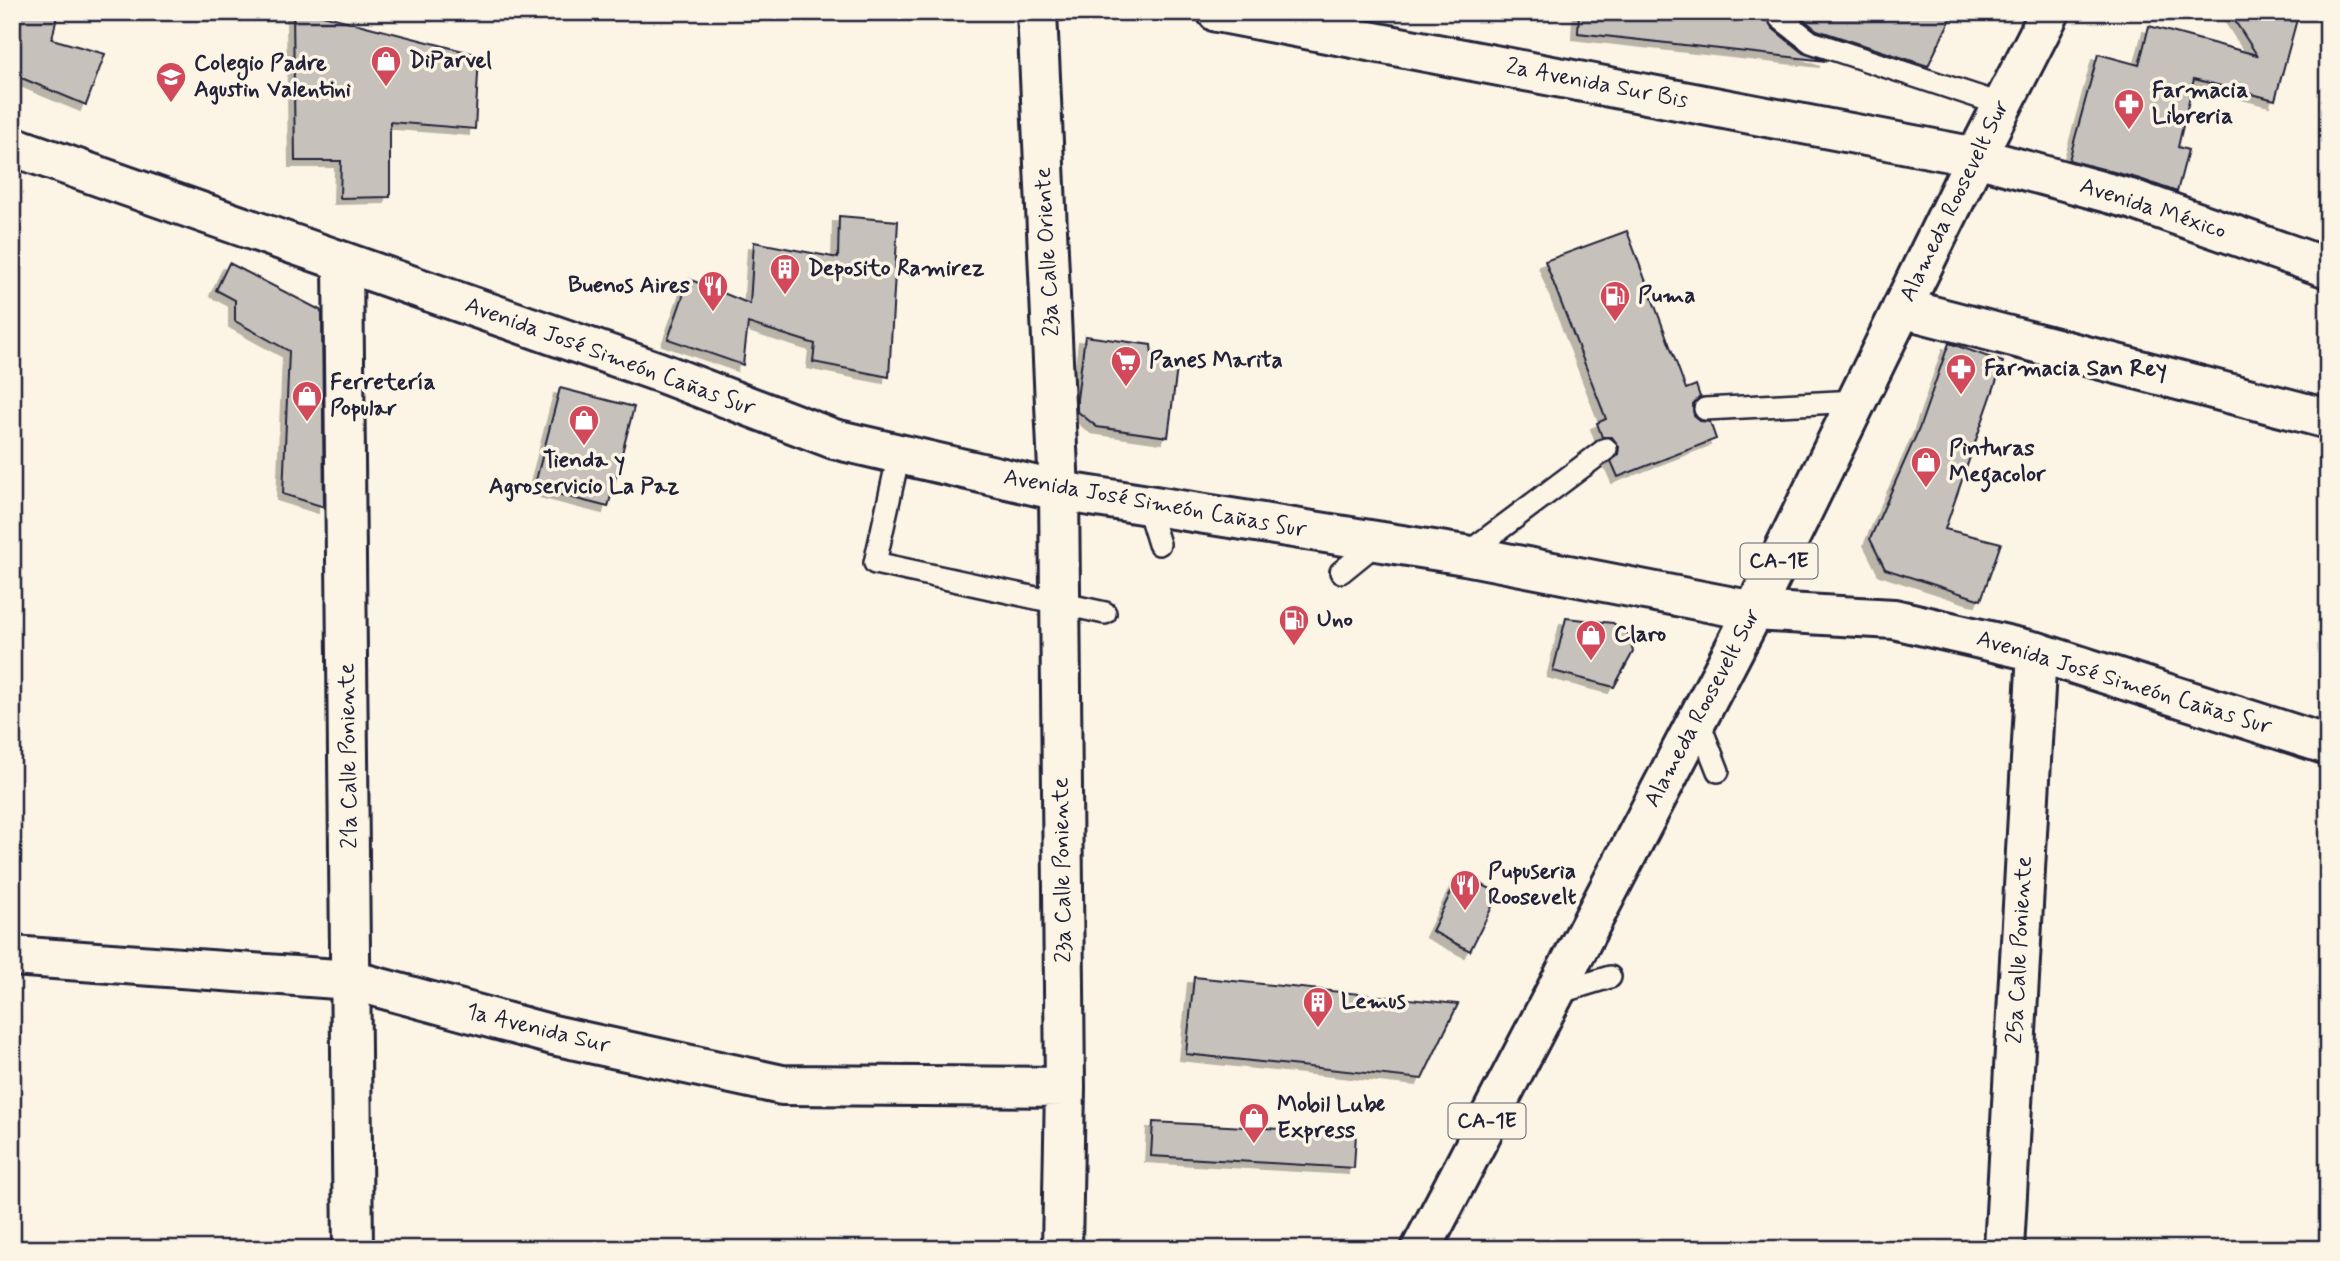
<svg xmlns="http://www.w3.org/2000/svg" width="2340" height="1261" viewBox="0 0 2340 1261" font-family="Mynerve,sans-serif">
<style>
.building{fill:#c6c1bb;stroke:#22223b;stroke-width:2;filter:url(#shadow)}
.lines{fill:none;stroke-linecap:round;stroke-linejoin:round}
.service-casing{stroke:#22223b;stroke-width:26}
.minor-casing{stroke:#22223b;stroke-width:44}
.tertiary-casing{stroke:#22223b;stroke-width:44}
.secondary-casing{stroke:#22223b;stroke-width:44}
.trunk-casing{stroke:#22223b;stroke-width:44}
.service{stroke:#fcf5e5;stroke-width:21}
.minor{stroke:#fcf5e5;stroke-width:38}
.tertiary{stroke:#fcf5e5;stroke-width:38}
.secondary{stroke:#fcf5e5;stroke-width:38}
.trunk{stroke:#fcf5e5;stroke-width:38}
.labels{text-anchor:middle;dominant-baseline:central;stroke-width:7;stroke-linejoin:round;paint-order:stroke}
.shield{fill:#fcf5e5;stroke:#63616e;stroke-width:2}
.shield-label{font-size:21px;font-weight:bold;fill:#22223b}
.poi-label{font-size:23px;font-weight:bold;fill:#22223b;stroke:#fcf5e5;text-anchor:start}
.street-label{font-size:23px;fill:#22223b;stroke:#fcf5e5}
</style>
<defs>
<filter id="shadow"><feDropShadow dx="-6" dy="6" stdDeviation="0" flood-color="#0004"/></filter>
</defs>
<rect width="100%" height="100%" fill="#fcf5e5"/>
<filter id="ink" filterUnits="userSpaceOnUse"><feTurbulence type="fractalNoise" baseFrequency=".0143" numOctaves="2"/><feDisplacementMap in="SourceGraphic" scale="14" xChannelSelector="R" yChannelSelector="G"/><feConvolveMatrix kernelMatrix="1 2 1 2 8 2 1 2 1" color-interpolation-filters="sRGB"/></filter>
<g filter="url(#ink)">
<!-- building -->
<path class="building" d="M12 12H58L52 39 105 54 86 105 12 74Z
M293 12H311L479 55 475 129 390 122V197L340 198 341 161H295Z
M1579 12H1765L1772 28 1803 53 1826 61 1578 33Z
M1794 12H1954L1928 66 1817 30Z
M2229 12H2299L2275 100 2194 79 2178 147 2188 150 2177 192 2140 179 2069 160 2098 54 2139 65 2149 26 2257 55Z
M839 216 898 221 889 377 813 362 815 344 748 323 743 365 668 339 689 279 750 304 754 242 838 258Z
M1627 231 1686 389 1696 385 1700 397 1693 404 1694 416 1700 421 1710 422 1716 439 1618 477 1611 461 1618 455 1619 447 1612 437H1602L1597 423 1606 419 1545 261Z
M229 263 320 310 322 314 324 507 283 494 289 351 235 321V300L216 290Z
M1085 336 1151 345 1153 364 1177 368 1168 437 1097 427 1077 411V399Z
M1949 343 2003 362 1945 529 2001 543 1981 600 1885 569 1870 539 1919 429Z
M560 388 634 407 608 507 534 488Z
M1566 618 1613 623 1629 635 1633 652 1614 687 1553 671Z
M1460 874 1499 893 1470 951 1432 931Z
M1194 977 1458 1004 1422 1079 1186 1054Z
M1153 1122 1356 1133 1354 1168 1151 1156Z"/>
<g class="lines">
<!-- service casing -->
<g class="service-casing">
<path id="service" d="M1778 12 1780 18 1811 42 2003 105
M1705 409 1857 401
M899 454 875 563 1105 613
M1147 505 1159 544
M1465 555 1606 449
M1341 572 1378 542
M1698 720 1718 771
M1554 994 1610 977"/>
</g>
<!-- minor casing -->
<g class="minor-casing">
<path id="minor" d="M1037 12 1059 491 1065 1087 1062 1249
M1217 12 1976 157 2134 200 2328 268
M343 262 353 1249
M1902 308 2328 419
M12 956 351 980 553 1035 782 1085 1065 1087
M2004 1249 2037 652"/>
</g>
<!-- tertiary casing -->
<g class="tertiary-casing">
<path id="tertiary" d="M1754 611 1894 619 2037 652 2328 745"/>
</g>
<!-- secondary casing -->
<g class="secondary-casing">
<path id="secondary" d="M12 146 659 372 834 439 1059 491 1465 555 1754 611"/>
</g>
<!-- trunk casing -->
<g class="trunk-casing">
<path id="trunk" d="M1421 1249 1754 611 1976 157 2050 12"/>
</g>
<!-- service -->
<use href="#service" class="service"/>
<!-- minor -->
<use href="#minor" class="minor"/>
<!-- tertiary -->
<use href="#tertiary" class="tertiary"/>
<!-- secondary -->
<use href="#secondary" class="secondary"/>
<!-- trunk -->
<use href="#trunk" class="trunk"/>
</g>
</g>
<!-- icons -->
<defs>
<g id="shop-pin" transform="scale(1.575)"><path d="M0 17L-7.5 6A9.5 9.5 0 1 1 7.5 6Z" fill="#d1495b" stroke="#fcf5e5"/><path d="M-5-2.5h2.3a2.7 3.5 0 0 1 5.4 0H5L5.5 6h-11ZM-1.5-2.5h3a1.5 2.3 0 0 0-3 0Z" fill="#fff"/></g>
<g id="school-pin" transform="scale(1.575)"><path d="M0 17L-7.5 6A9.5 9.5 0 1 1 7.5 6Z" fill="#d1495b" stroke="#fcf5e5"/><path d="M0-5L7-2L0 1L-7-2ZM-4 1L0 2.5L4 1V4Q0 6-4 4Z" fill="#fff"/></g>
<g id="pharmacy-pin" transform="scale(1.575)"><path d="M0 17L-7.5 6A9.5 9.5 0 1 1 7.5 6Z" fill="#d1495b" stroke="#fcf5e5"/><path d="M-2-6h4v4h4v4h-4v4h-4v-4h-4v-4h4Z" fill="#fff"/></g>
<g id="building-pin" transform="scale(1.575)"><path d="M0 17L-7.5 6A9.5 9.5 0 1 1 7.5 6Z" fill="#d1495b" stroke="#fcf5e5"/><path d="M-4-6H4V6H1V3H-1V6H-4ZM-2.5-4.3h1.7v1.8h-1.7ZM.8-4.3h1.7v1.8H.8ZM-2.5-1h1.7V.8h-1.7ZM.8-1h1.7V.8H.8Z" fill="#fff"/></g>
<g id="restaurant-pin" transform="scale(1.575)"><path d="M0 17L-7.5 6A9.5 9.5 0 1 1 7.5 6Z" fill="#d1495b" stroke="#fcf5e5"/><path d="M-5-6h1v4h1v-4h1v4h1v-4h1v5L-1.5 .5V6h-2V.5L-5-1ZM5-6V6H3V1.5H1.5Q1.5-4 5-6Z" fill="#fff"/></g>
<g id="fuel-pin" transform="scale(1.575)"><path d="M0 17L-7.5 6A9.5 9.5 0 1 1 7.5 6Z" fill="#d1495b" stroke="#fcf5e5"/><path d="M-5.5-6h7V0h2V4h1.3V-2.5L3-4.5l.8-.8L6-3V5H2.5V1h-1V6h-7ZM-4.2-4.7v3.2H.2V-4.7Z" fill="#fff"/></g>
<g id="supermarket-pin" transform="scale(1.575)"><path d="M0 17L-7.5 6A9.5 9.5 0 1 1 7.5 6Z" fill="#d1495b" stroke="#fcf5e5"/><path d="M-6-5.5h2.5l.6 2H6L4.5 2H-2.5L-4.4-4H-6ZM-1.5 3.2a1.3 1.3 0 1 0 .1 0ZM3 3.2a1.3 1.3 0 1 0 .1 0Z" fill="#fff"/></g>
</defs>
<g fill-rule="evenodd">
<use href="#shop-pin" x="386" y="61"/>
<use href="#school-pin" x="171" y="77"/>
<use href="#pharmacy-pin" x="2129" y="104"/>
<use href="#building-pin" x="785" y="269"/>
<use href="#restaurant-pin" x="713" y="286"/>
<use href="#fuel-pin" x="1615" y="296"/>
<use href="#supermarket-pin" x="1126" y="361"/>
<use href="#pharmacy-pin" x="1961" y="369"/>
<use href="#shop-pin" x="307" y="396"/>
<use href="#shop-pin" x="584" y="420"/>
<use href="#shop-pin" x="1926" y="462"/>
<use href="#fuel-pin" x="1294" y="620"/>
<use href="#shop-pin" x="1591" y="635"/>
<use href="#restaurant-pin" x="1465" y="885"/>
<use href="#building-pin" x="1318" y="1002"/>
<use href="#shop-pin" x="1254" y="1118"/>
</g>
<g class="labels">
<!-- shield labels -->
<g class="shield">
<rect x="1740.5" y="543.5" width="77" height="35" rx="5"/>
<rect x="1448.5" y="1103.5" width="77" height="35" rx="5"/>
</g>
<g class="shield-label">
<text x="1779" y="561">CA-1E</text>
<text x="1487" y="1121">CA-1E</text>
</g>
<!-- poi labels -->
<g class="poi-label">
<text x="409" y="61">DiParvel</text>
<text x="194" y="64">Colegio Padre<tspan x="194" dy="26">Agustin Valentini</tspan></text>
<text x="2152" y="91">Farmacia<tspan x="2152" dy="26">Libreria</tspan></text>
<text x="808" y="269">Deposito Ramirez</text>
<text x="690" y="286" text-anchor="end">Buenos Aires</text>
<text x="1638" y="296">Puma</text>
<text x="1149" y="361">Panes Marita</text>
<text x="1984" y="369">Farmacia San Rey</text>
<text x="330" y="383">Ferretería<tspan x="330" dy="26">Popular</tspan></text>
<text x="1949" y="449">Pinturas<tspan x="1949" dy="26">Megacolor</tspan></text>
<text x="584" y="461" text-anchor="middle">Tienda y<tspan x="584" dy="26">Agroservicio La Paz</tspan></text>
<text x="1317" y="620">Uno</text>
<text x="1614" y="635">Claro</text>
<text x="1488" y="872">Pupuseria<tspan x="1488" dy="26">Roosevelt</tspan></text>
<text x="1341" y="1002">Lemus</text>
<text x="1277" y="1105">Mobil Lube<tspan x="1277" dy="26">Express</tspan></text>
</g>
<!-- street labels -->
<g class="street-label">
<text transform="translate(1597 84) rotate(11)">2a Avenida Sur Bis</text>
<text transform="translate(1955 201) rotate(-64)">Alameda Roosevelt Sur</text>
<text transform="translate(2153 209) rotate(18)">Avenida México</text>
<text transform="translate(1048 252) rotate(-93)">23a Calle Oriente</text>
<text transform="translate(610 357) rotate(20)">Avenida José Simeón Cañas Sur</text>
<text transform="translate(1155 504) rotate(10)">Avenida José Simeón Cañas Sur</text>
<text transform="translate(2124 683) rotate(17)">Avenida José Simeón Cañas Sur</text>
<text transform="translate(1703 708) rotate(-62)">Alameda Roosevelt Sur</text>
<text transform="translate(349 756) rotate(-91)">21a Calle Poniente</text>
<text transform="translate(1063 870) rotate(-91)">23a Calle Poniente</text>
<text transform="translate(2020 950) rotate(-87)">25a Calle Poniente</text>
<text transform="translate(538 1029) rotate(14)">1a Avenida Sur</text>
</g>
</g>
<!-- margin -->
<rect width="2340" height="1261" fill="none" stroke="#fcf5e5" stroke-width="42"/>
<rect x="21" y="21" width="2298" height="1219" fill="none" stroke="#22223b" stroke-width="2.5" filter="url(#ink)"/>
</svg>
